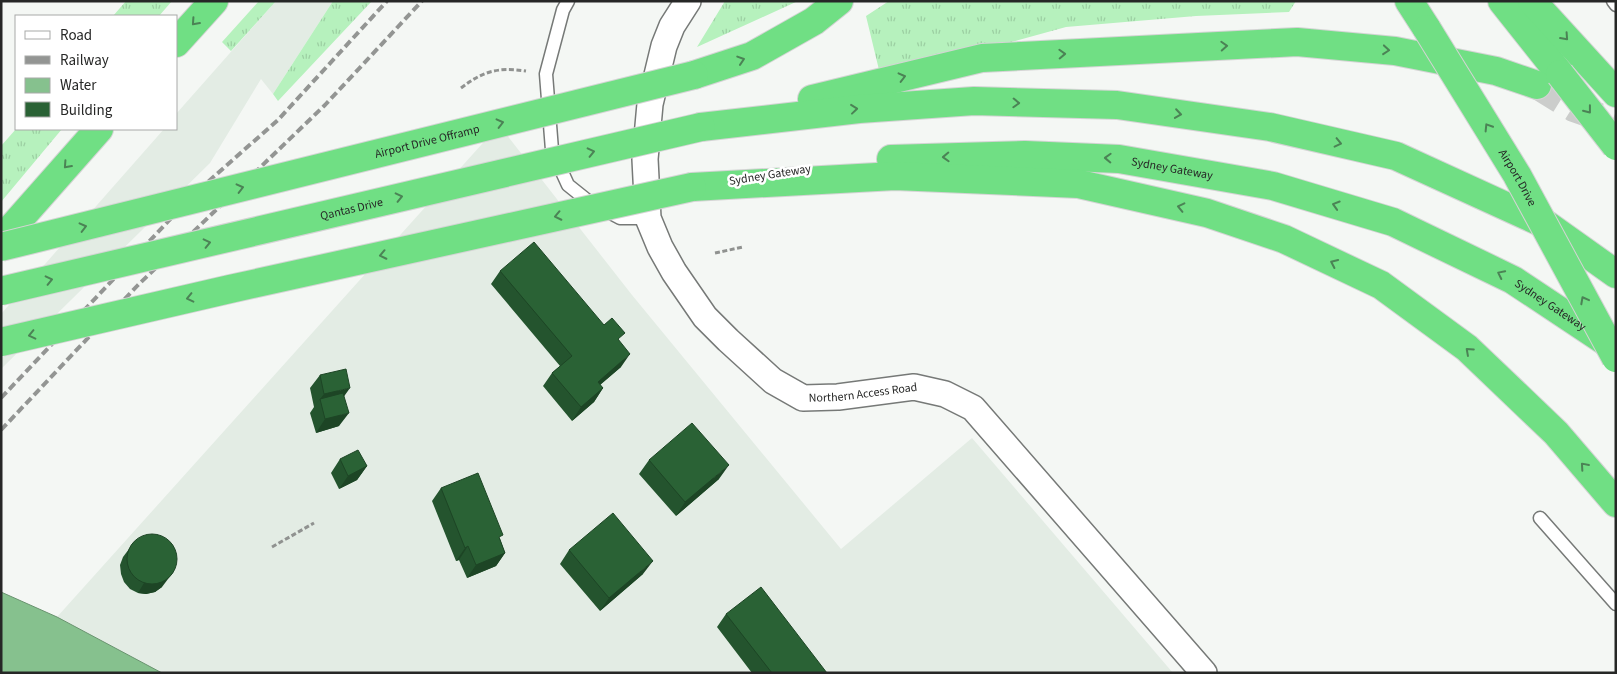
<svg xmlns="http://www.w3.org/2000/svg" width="1617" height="674" viewBox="0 0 1617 674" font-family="'Source Sans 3',sans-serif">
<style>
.built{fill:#e3ece4}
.grass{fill:url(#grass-tufts)}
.water{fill:#86c18e;stroke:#69936f}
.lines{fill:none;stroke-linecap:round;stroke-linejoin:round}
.highway-tunnel{stroke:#cbcdcb;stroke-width:28;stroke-dasharray:28 14;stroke-linecap:butt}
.lane-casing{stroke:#767977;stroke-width:15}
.street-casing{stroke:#767977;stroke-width:28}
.highway-casing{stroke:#d4d4d4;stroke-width:30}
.path{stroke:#909290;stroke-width:3;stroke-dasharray:5 2.5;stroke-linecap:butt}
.lane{stroke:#fff;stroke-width:12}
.street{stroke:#fff;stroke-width:25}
.highway{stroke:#70df84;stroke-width:28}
.rail{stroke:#939593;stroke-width:4;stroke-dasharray:8 4;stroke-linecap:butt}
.highway-bridge-casing{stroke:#d4d4d4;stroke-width:30;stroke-linecap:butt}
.highway-bridge{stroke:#70df84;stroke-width:28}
.wall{fill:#24542e}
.shaded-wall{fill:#1d4525}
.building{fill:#2a6235;stroke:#1d4525}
.oneway{stroke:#4b8355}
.labels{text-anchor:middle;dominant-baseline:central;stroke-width:5;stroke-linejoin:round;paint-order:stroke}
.street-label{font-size:12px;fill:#262726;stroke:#fff}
</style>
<defs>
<pattern id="grass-tufts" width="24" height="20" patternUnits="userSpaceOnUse" patternTransform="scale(1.25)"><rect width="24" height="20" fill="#b6f1bd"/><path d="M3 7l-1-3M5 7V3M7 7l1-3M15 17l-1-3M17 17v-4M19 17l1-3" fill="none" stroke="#9ccfa2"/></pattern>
</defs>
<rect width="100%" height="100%" fill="#f4f7f4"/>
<!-- built -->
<path class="built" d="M276 1H333L273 94 261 79 210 163 1 369V314L164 129H176V114Z
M499 125 632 295 841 549 972 438 1173 673H162L57 617Z"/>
<!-- grass -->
<path class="grass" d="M126 1H172L159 16H113Z
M259 1H276L231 51 222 42Z
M333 1H372L278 101 273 94Z
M725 1H798L697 47Z
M889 1H1296L1289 12 1196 16 1066 27 986 49 880 74 866 16Z
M16 129H62L1 202V146Z"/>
<!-- water -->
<path class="water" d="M1 592 57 617 162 673H1Z"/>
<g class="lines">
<!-- highway-tunnel -->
<path class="highway-tunnel" d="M1537 85 1574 108 1616 123"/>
<!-- lane casing -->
<g class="lane-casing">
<path id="lane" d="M568 1 563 10 546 74 552 150 568 185 588 201 620 218H648
M1613 1 1616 5
M1540 518 1616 604"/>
</g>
<!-- street casing -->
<g class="street-casing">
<g id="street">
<path id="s1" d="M688 1 672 26 664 46 650 104 645 159 648 218 660 247 674 272 705 317 728 340 773 381 803 398 838 397 914 387 945 394 973 408 1204 673"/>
</g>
</g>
<!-- highway casing -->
<g class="highway-casing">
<g id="highway">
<path d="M1409 1 1427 29"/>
<path d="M1502 1 1560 74"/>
<path d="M1532 1 1616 93"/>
<path d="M176 43 214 1"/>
<path d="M694 75 752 56 814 21 839 1"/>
<path d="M812 99 982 58 1297 42 1395 51 1496 71 1537 85"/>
<path d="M701 127 859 109 974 101 1117 105 1270 127 1396 156 1547 225 1616 274"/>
<path id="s2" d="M891 159 1025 155 1119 159 1273 186 1393 222 1513 280 1614 347"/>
<path d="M692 187 895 176 1079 184 1207 213 1284 239 1381 285 1467 348 1556 433 1616 503"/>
<path d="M1 240 99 129"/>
</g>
</g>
<!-- path -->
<path class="path" d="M461 88C483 71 498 67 526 71
M715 253 743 247
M272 547 314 523"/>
<!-- lane -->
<use href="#lane" class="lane"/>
<!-- street -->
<use href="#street" class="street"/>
<!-- highway -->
<use href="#highway" class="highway"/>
<!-- rail -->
<path class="rail" d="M1 398 193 195 278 120 387 1
M1 430 138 285 325 105 422 1"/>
<!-- highway-bridge casing -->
<g class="highway-bridge-casing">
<g id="highway-bridge">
<path id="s3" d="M1427 29 1517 175 1616 358"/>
<path d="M1560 74 1616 146"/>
<path id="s4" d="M1 247 694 75"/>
<path id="s5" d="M1 291 701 127"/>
<path d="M1 342 230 289 692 187"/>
</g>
</g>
<!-- highway-bridge -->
<use href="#highway-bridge" class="highway-bridge"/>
</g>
<!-- wall -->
<path class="wall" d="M500 271 604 325 619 341 621 367 600 385 603 388 594 402 572 421 543 386 552 373 560 366 491 284Z
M320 375 344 396 339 426 316 433 310 413 314 407 310 388Z
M340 459 367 466 357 480 339 489 331 473Z
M649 460 719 479 676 516 639 474Z
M441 488 500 539 505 553 496 566 467 578 459 560 456 561 432 501Z
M135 541 162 587 155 592 146 594 138 593 130 589 124 582 121 574 120 565 123 557Z
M569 550 643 574 600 611 560 564Z
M726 614 827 673H752L717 627Z"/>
<!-- shaded-wall -->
<path class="shaded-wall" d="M630 354 621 367 588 395 598 382Z
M350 388 340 402 320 399 314 407 324 394Z
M603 388 594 402 572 421 581 407Z
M349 413 339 426 316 433 325 419Z
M729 465 719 479 676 516 685 502Z
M367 466 357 480 339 489 348 476Z
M468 546 459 560 456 561 465 548Z
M505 553 496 566 467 578 476 565Z
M653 561 643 574 600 611 609 598Z
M174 571 162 587 155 592 146 594 138 593 144 583Z"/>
<!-- building -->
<path class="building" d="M534 242 604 325 612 318 625 333 618 339 630 354 598 382 603 388 581 407 552 373 572 356 500 271Z
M346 369 350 388 324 394 320 375Z
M343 393 349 413 325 419 320 399Z
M692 423 729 465 685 502 649 460Z
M358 450 367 466 348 476 340 459Z
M478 473 503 535 499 537 505 553 476 565 468 546 465 548 441 488Z
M613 513 653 561 609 598 569 550Z
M127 559a25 25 0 1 1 50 0a25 25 0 1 1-50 0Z
M761 587 827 673H772L726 614Z"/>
<!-- one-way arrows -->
<defs><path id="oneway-chevron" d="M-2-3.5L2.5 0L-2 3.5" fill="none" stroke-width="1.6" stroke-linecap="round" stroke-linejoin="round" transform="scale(1.25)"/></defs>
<g class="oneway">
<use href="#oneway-chevron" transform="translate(195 22) rotate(132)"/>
<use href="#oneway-chevron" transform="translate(1565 37) rotate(48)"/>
<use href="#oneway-chevron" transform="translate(1224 46) rotate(-3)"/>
<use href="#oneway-chevron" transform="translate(1386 50) rotate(5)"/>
<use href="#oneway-chevron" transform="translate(1062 54) rotate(-2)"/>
<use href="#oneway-chevron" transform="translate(741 60) rotate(-18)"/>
<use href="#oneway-chevron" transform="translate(902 77) rotate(-14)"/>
<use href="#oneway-chevron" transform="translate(1016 103) rotate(2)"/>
<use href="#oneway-chevron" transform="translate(854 109) rotate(-6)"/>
<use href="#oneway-chevron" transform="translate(1588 110) rotate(52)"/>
<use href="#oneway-chevron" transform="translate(1178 114) rotate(8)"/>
<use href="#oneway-chevron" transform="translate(500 123) rotate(-14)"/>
<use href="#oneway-chevron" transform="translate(1488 127) rotate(-122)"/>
<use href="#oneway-chevron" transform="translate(1338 143) rotate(13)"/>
<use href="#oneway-chevron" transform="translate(591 152) rotate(-13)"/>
<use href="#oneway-chevron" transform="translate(946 157) rotate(178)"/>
<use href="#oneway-chevron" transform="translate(1108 158) rotate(-178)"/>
<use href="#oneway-chevron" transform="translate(67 165) rotate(132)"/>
<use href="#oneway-chevron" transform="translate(240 188) rotate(-14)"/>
<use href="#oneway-chevron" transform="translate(399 197) rotate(-13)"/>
<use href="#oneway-chevron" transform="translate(1336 205) rotate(-163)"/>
<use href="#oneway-chevron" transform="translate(1181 207) rotate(-167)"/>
<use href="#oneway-chevron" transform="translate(558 216) rotate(168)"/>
<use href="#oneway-chevron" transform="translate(83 227) rotate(-14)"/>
<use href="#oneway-chevron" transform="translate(207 243) rotate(-13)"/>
<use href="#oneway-chevron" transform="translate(383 255) rotate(168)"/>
<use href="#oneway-chevron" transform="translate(1334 263) rotate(-155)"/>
<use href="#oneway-chevron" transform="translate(1501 274) rotate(-154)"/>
<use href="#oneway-chevron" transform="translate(49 280) rotate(-13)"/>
<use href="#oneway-chevron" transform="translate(190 298) rotate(167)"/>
<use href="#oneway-chevron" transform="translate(1584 300) rotate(-118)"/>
<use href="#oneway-chevron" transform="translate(32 335) rotate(167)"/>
<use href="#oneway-chevron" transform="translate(1469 351) rotate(-138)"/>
<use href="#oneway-chevron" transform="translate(1584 466) rotate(-131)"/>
</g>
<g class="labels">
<!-- street labels -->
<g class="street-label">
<text stroke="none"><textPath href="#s4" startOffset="439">Airport Drive Offramp</textPath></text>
<text stroke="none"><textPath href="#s2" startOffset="282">Sydney Gateway</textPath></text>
<text transform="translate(770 175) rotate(-9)">Sydney Gateway</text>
<text stroke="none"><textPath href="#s3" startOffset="174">Airport Drive</textPath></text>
<text stroke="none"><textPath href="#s5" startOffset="360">Qantas Drive</textPath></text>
<text stroke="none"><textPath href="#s2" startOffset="688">Sydney Gateway</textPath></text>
<text stroke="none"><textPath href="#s1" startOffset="528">Northern Access Road</textPath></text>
</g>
</g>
<!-- border -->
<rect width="1617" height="674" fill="none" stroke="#262726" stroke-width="5"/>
<!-- legend -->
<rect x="15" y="15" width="162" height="115" fill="#ffffff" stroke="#a8a9a8"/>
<rect x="25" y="31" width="25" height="8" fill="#ffffff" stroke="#a8a9a8"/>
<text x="60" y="40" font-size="15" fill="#262726">Road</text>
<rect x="25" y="56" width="25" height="8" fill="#939593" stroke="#a8a9a8"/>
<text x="60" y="65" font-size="15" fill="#262726">Railway</text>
<rect x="25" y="78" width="25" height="15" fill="#86c18e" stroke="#a8a9a8"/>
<text x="60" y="90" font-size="15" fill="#262726">Water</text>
<rect x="25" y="102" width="25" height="15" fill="#2a6235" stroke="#a8a9a8"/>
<text x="60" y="115" font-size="15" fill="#262726">Building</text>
</svg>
